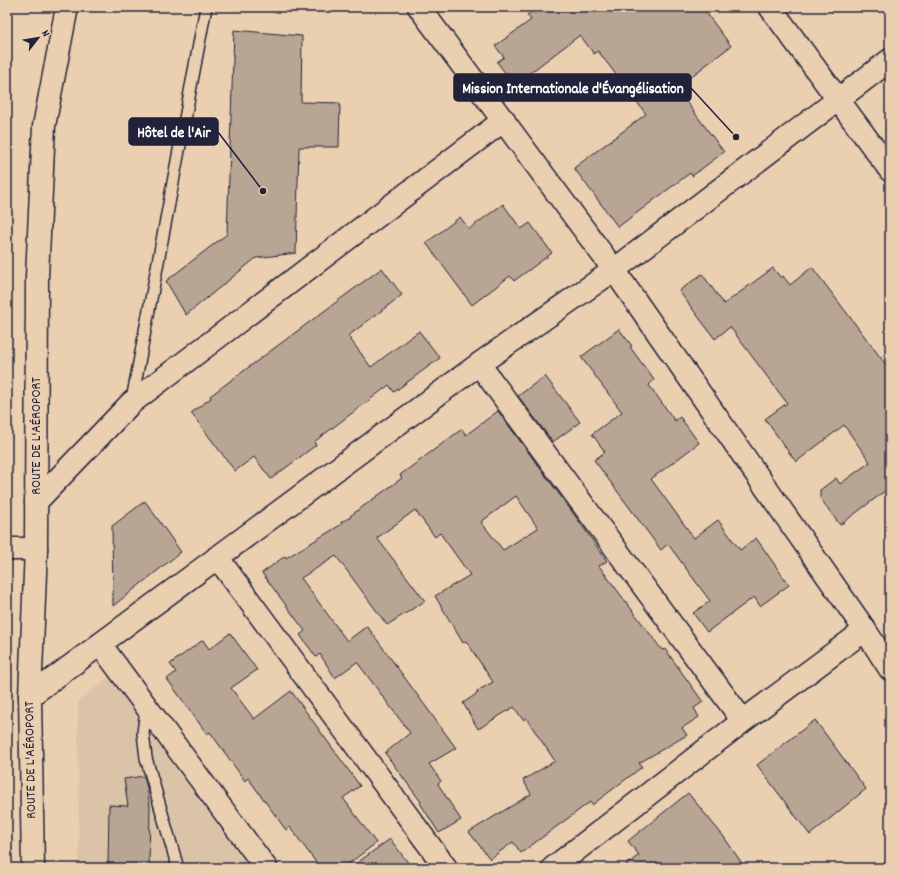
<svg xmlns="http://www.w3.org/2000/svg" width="897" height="875" viewBox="0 0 897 875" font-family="Dekko,sans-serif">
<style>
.built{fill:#dbc3a8}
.building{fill:#b8a593;stroke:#22223b;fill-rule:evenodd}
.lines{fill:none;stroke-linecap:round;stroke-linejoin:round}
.service-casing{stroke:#22223b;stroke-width:14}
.minor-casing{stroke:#22223b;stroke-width:25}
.tertiary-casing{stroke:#22223b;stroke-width:25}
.secondary-casing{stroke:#22223b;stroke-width:25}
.service{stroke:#ead0b1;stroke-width:11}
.minor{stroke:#ead0b1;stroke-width:22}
.tertiary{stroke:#ead0b1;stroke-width:22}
.secondary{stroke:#ead0b1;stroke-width:22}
.labels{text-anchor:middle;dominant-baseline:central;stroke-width:3;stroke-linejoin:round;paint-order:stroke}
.street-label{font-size:14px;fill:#22223b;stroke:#ead0b1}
.leader{fill:none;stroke:#22223b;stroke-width:1.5}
.callout-dot{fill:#22223b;stroke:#ead0b1;stroke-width:1.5}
.callout{fill:#22223b;stroke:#22223b;stroke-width:1.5}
.callout-label{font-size:15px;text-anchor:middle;font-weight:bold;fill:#fff}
</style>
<rect width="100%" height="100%" fill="#ead0b1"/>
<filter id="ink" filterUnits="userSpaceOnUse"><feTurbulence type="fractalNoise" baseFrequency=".025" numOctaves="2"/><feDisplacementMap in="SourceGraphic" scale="8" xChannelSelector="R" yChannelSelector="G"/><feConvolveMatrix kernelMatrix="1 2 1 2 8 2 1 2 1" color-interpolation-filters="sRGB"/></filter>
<g filter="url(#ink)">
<!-- built -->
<path class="built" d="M109 677 249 868H79L78 701Z"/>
<!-- building -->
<path class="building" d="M539 7H702L731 46 676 88 724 152 692 176 690 173 618 227 574 168 646 114 598 51 594 54 580 35 514 85 497 62 504 57 495 46 531 20 527 15Z
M234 30 302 36 301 102 340 103 339 147H299L296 253 256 258 186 315 166 281 227 234Z
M503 204 521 229 530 223 552 253 514 281 510 276 472 305 426 243 460 217 469 229Z
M812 267 890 370V490L889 488 840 525 820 498V490L836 478 840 484 870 462 844 425 796 462 765 419 787 403 730 327 715 339 679 291 702 274 724 304 773 268 781 278 783 276 790 285Z
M382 268 402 295 348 336 371 367 419 331 440 358 394 392 389 385 314 442 316 445 271 479 254 457 235 471 191 413 211 398 210 396Z
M619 329 632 346 630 347 654 380 649 385 675 421 680 417 699 443 651 479 694 538 718 520 740 550 756 538 789 585 760 606 754 597 707 632 693 613 710 601 668 544 661 550 594 460 605 452 592 434 622 412 581 357Z
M545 376 580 422 553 442 518 396Z
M498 411 576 517 607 561 599 566 662 650 665 649 703 702 694 708 699 717 682 728 687 735 639 763 642 767 592 805 590 802 521 853 513 842 490 859 469 832 531 794 523 780 555 761 526 718 523 720 514 707 478 729 463 703 478 693 477 691 493 682 466 641 463 643 435 596 470 575 440 533 435 537 415 510 377 538 425 601 387 625 336 556 301 578 347 641 367 626 456 748 429 764 441 781 438 784 461 820 439 833 420 803 421 802 385 753 410 733 357 662 335 678 320 654 316 657 300 635 305 631 262 573 285 556 286 558 342 524 341 522 351 517 350 516 402 478 400 475 462 429 466 435ZM516 496 538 528 503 550 481 522Z
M145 501 181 552 113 606 112 526Z
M230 633 257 670 231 688 254 719 291 691 360 786 343 798 376 843 343 868H320L290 827 286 830 248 778 245 781 210 732 207 734 167 679 176 672 170 664 203 640 209 649Z
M815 720 866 789 810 835 757 765Z
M144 776 147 788 150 806 149 868H108L109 805 128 806 124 779Z
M688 793 724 837 745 868H622L639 855 628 841Z
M390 839 412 868H350Z"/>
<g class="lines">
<!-- service casing -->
<g class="service-casing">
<path id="service" d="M132 400 206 7
M146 709 143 733 146 758 178 868"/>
</g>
<!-- minor casing -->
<g class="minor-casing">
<path id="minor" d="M419 7 614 270 865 630 890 669
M770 7 890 170
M479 364 743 721
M36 502 131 403 504 120
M217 557 446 868
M100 644 266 868
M30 696 479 364 614 270 890 60
M553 868 743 721 865 630"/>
</g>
<!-- tertiary casing -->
<g class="tertiary-casing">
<path id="tertiary" d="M7 549H36"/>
</g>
<!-- secondary casing -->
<g class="secondary-casing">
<path id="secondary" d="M33 868 30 696 36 549 37 277 44 126 67 7"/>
</g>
<!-- service -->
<use href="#service" class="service"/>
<!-- minor -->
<use href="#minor" class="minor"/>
<!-- tertiary -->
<use href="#tertiary" class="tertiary"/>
<!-- secondary -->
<use href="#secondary" class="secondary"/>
</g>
</g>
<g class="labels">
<!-- street labels -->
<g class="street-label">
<text transform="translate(37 436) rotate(-90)">ROUTE DE L'AÉROPORT</text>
<text transform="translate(31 760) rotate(-91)">ROUTE DE L'AÉROPORT</text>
</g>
</g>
<!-- callouts -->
<path class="leader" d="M736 137L691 88M263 191L218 132"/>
<g class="callout-dot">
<circle cx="736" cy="137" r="4"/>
<circle cx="263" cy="191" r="4"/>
</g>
<g class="callout">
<rect x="454" y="74" width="237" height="27" rx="4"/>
<rect x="129" y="118" width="89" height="27" rx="4"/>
</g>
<g class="callout-label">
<text x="573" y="93">Mission Internationale d'Évangélisation</text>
<text x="174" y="137">Hôtel de l'Air</text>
</g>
<!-- margin -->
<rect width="897" height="875" fill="none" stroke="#ead0b1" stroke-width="24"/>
<rect x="12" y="12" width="873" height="851" fill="none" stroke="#22223b" stroke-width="1.5" filter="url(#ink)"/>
<!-- north arrow -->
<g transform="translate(38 38) rotate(59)" stroke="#ead0b1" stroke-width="3" paint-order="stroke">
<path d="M0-3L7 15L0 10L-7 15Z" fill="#22223b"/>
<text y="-6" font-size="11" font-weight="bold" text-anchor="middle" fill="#22223b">N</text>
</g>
</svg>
